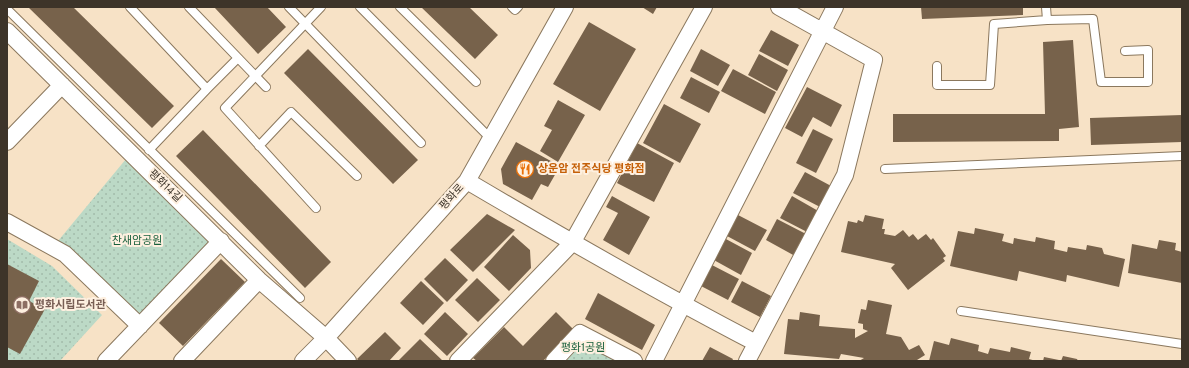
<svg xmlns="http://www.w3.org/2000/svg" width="1189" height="368" viewBox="0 0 1189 368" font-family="Overpass,'Noto Sans KR',sans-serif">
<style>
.park{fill:url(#park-dots)}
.building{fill:#77624b}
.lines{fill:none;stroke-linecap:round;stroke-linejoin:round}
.service-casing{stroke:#8b785e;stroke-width:10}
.minor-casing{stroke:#8b785e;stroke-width:18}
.service{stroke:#fff;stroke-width:8}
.minor{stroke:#fff;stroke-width:16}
.labels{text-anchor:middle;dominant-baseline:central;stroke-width:4;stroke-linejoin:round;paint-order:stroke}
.food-label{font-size:11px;font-weight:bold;fill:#c56008;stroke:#fef0e0;text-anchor:start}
.street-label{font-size:11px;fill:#3d3429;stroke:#fef0e0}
.park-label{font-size:11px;fill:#175f3b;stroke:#fef0e0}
.education-label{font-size:11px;font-weight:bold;fill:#785e54;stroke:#fef0e0;text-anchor:start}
</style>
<defs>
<pattern id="park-dots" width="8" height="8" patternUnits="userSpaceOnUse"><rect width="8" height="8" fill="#bcd9c6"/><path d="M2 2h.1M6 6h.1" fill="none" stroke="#a2bbaa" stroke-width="1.8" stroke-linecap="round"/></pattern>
</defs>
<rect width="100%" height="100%" fill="#f7e2c6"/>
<!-- park -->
<path class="park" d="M131 153 221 241 140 326 53 247Z
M7 239 52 266 102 315 60 361H7Z
M580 333 634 361H554Z"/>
<!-- building -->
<path class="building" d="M28 7H73L174 106 152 128Z
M214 7H267L286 27 258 54Z
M421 7H469L498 35 475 59Z
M642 7H657L653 14Z
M921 7H1023V15L922 19Z
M589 22 636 49 600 111 553 84Z
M771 30 799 45 788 66 759 51Z
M1073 40 1079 127 1059 129V141L893 142V114H1045L1043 42Z
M308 49 418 160 393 184 284 73Z
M701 49 730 65 718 86 690 71Z
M759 54 788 70 777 91 748 75Z
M733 69 776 92 765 114 721 91Z
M691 77 720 92 709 113 680 98Z
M807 87 842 105 831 127 813 117 802 137 785 128Z
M558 100 585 115 558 162 540 151 552 130 544 126Z
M664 104 701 124 680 163 643 143Z
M1182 115V142L1091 145 1090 118Z
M813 129 833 139 816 173 796 163Z
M203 130 331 262 305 288 176 156Z
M516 142 560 166 548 187 541 184 532 200 503 184 501 169Z
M637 143 674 163 654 202 617 183Z
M805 172 833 187 822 208 793 193Z
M612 196 650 217 629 255 603 240 618 213 606 207Z
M792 196 820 212 809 233 780 218Z
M487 214 515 230 473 272 450 250Z
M738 215 767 230 755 251 727 236Z
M865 215 884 219 882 229H885L884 234 895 236 903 230 909 237 913 234 918 240 926 234 931 240 933 238 946 256 943 258 945 261 908 290 891 268 895 264 841 252 848 221 857 223 858 220 863 222Z
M777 219 806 234 795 256 766 240Z
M975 228 1004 234 1002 241 1013 244 1014 238 1035 242 1036 237 1055 241 1054 249 1067 252 1068 247 1086 250 1087 245 1102 248 1104 254 1125 259 1119 287 1067 275 1066 282 1019 271 1017 281 950 266 958 231 974 234Z
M513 235 530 250 531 268 509 291 484 267Z
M724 238 752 253 741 275 712 259Z
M1159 240 1176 243 1175 250 1182 252V283L1128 273 1132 244 1157 249Z
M445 258 468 280 447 302 424 279Z
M221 259 245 282 183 346 159 323Z
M7 264 39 281 29 301 45 309 20 354 7 347Z
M710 264 739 279 728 300 699 285Z
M477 278 500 300 478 322 455 300Z
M421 281 444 303 423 325 400 303Z
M742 281 771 296 760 317 731 302Z
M598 293 655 325 642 350 585 319Z
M868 300 892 305 886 334 901 337 909 350 919 345 925 355 917 360 918 361H859L864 358 841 354 839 359 784 354 788 319 799 320 800 312 820 315 819 326 855 329V338L868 331 863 329V324L858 323 861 309 866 310Z
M445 312 468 334 447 356 424 334Z
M556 312 574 330 543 361H477L473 358 504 327 523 346Z
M385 332 401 348 389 361H359L357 359Z
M951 338 979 345 978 351 988 354 990 348 1010 352 1011 347 1031 352 1029 359 1036 361H929L934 341 949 345Z
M420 339 443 361H398Z
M710 347 733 359 732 361H702Z
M1063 356 1077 359 1078 361H1061Z
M1044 357 1059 360V361H1043Z"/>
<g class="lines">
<!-- service casing -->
<g class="service-casing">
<path id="service" d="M130 7 207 89 149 150
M189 7 266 87
M289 7 421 143
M360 7 491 139
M400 7 476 82
M512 7 515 10 518 7
M7 9 300 298
M1047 20 1093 19 1101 82H1148V50L1125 51
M937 66V85H990L994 24 1047 20 1046 7
M207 89 238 58
M259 146 291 112 357 176
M885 169 1182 156
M316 208 225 108 321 7
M961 311 1182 344"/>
</g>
<!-- minor casing -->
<g class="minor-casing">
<path id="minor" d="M7 31 259 280 326 338 348 361
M7 142 62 85
M467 181C562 237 658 292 756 343
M7 222 65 254 140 326
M106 361 221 241
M182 361 259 280
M303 361 326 338 467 181 565 7
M458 361 572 243 704 7
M554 361 580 333 634 361
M654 361 835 7
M747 361 845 175 874 60 779 7"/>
</g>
<!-- service -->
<use href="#service" class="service"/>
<!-- minor -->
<use href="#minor" class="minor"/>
</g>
<!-- icons -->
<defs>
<g id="restaurant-ring" transform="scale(0.9)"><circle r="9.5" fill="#fef0e0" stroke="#e8710a" stroke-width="1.5"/><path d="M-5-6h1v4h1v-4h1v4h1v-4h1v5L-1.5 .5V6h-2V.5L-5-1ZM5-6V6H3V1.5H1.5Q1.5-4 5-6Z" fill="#e8710a"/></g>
<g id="library-ring" transform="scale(0.9)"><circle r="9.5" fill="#fef0e0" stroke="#8d6e63" stroke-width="1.5"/><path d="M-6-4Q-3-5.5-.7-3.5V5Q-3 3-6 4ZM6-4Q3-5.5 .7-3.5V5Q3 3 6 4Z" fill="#8d6e63"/></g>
</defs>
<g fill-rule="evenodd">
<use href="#restaurant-ring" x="525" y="169"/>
<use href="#library-ring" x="22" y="305"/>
</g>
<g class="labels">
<!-- food labels -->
<g class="food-label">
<text x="538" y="169">상운암 전주식당 평화점</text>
</g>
<!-- street labels -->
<g class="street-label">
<text transform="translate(165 186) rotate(44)">평화14길</text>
<text transform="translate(452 197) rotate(-48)">평화로</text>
</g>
<!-- park labels -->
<g class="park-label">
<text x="137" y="241">찬새암공원</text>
<text x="583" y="348">평화1공원</text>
</g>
<!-- education labels -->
<g class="education-label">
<text x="35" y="305">평화시립도서관</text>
</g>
</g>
<!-- border -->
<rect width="1189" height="368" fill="none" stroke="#3d3429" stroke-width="16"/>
</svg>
